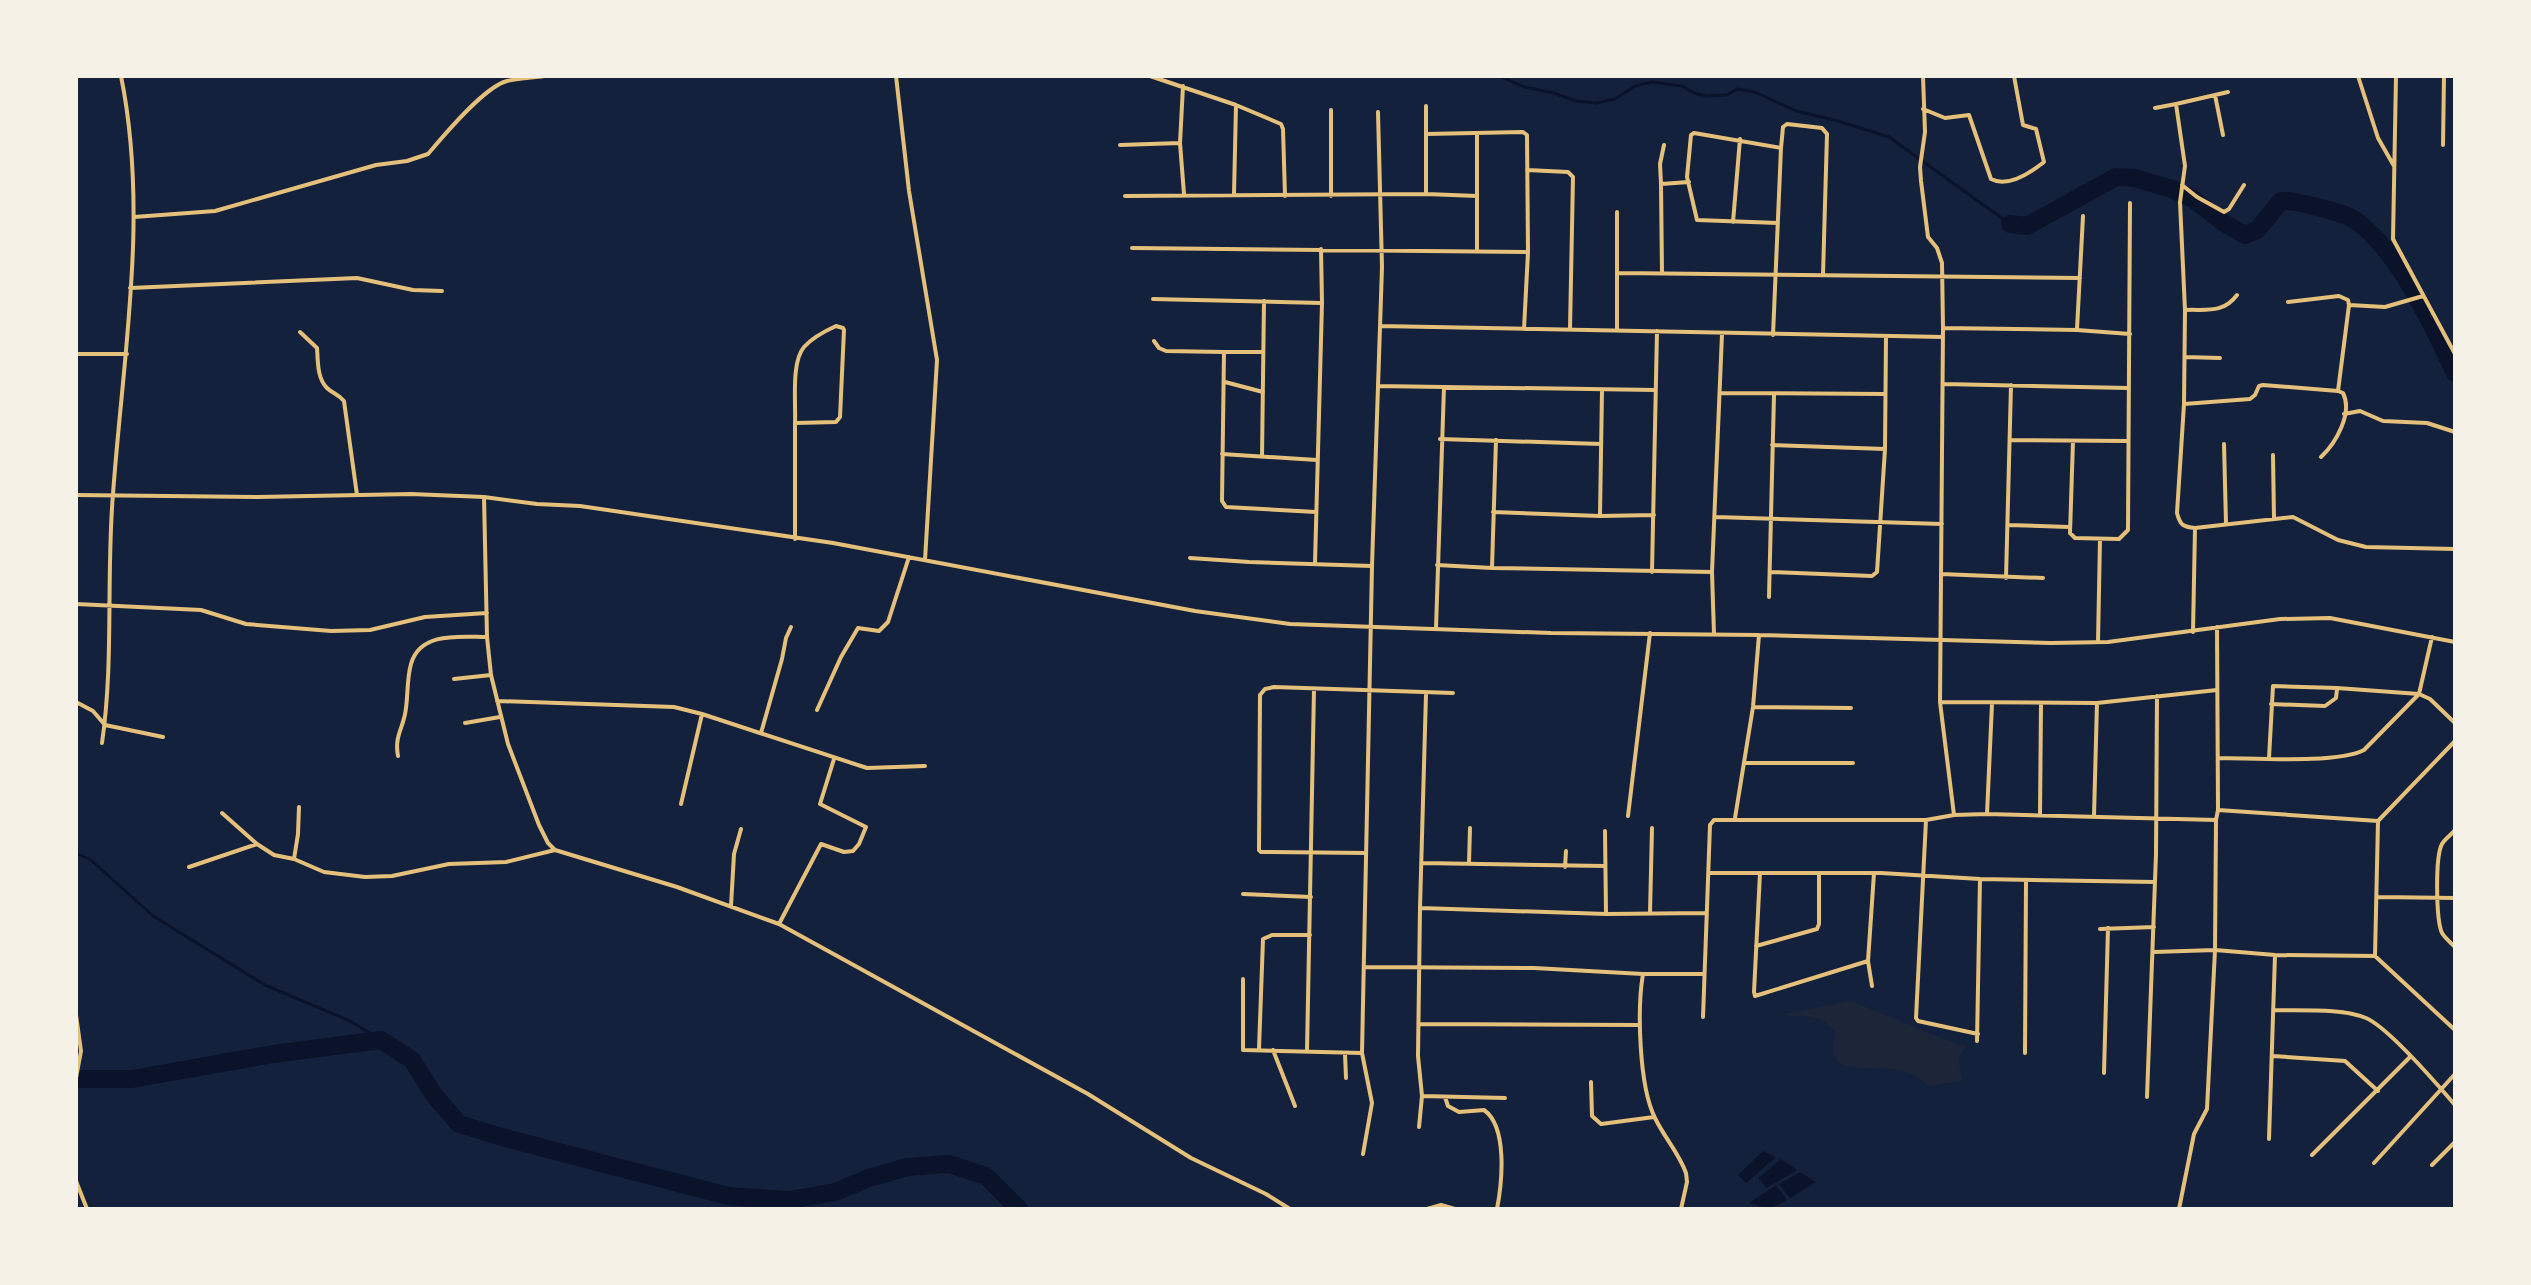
<svg xmlns="http://www.w3.org/2000/svg" width="2531" height="1285" viewBox="0 0 2531 1285" font-family="Spectral,serif">
<style>
.green{fill:#1d2539}
.water{fill:#0b132b}
.lines{fill:none;stroke-linecap:round;stroke-linejoin:round}
.stream{stroke:#0b132b;stroke-width:3}
.river{stroke:#0b132b;stroke-width:18}
.minor{stroke:#e5c07b;stroke-width:4}
</style>
<rect width="100%" height="100%" fill="#14213d"/>
<!-- green -->
<path class="green" d="M1851 1001 1953 1043 1967 1046 1958 1057 1962 1081 1929 1086C1922 1082 1915 1074 1907 1072 1885 1065 1859 1071 1838 1063L1833 1052 1835 1032C1818 1011 1804 1018 1780 1015Z"/>
<!-- water -->
<path class="water" d="M1763 1151 1776 1157 1746 1183 1738 1175Z
M1781 1159 1797 1170 1767 1188 1758 1178Z
M1800 1172 1816 1182 1790 1198 1779 1184Z
M1776 1185 1787 1200 1770 1209 1749 1203Z"/>
<g class="lines">
<!-- stream -->
<path class="stream" d="M1499 76 1524 87 1554 93 1575 101 1596 103 1615 99 1635 86 1652 82 1682 86 1694 93 1707 96 1727 95 1737 89 1755 92 1796 111 1838 121 1889 137 2010 224
M76 853 91 860 153 916 265 985 350 1021 381 1040"/>
<!-- river -->
<path class="river" d="M2010 224 2027 226 2116 177 2135 178 2172 189 2193 199 2224 223 2245 235 2257 230 2281 201C2295 200 2304 204 2317 207 2331 211 2346 213 2358 222 2400 254 2433 326 2455 373
M76 1079H132L273 1054 381 1040 412 1060 434 1095 459 1124 509 1139 728 1196 789 1200 835 1192 869 1178 907 1167 949 1164 986 1176 1019 1209"/>
<!-- minor -->
<path class="minor" d="M896 76 909 191 937 360 925 560
M1150 76 1236 105 1281 124 1283 129 1285 196
M1923 76 1925 132 1920 167 1921 181 1928 237 1937 248 1942 263 1943 328
M2358 76 2378 138 2394 166
M2396 76 2393 239 2455 354
M1183 86 1180 143 1184 194
M2215 95 2223 135
M1426 106V194
M2155 108 2176 104
M1923 109 1945 118 1969 115 1991 179C2008 188 2030 173 2044 162L2036 129 2023 125 2014 76
M1426 134 1523 132 1527 135 1528 252 1524 329
M1120 145 1180 143
M2443 145 2444 76
M1527 170 1568 172 1573 177 1570 329
M1661 184 1660 164 1664 145
M2182 185 2197 197 2224 212 2229 209 2244 185
M1234 194 1236 105
M1125 196 1426 194 1477 196
M1331 196V110
M134 217 215 211 376 165 407 161 428 154C444 135 484 87 507 81 518 78 532 78 544 76
M1733 222 1740 139
M1778 223 1697 220 1687 177 1691 135 1694 133 1781 148
M1132 248 1528 252
M1477 251V134
M1618 273 2080 278
M1662 273 1661 184 1689 182
M130 288 357 278 413 290 442 291
M1153 299 1322 303
M2349 305 2385 307 2423 296
M2185 310C2206 309 2223 314 2237 295
M836 326 843 328 844 330 840 417 836 422 795 423C796 403 791 362 804 347 812 338 825 331 836 326Z
M1380 326 1943 337
M2077 329 2083 216
M1617 330V212
M300 332 317 348C318 361 317 378 327 388 332 393 338 394 344 401L357 495
M1773 335 1781 148 1783 127 1787 124 1822 128 1827 134 1823 275
M1154 341 1159 348 1166 351 1224 352
M1263 352H1224L1222 501 1226 507 1316 512
M76 354H127
M2185 357 2220 358
M1225 382 1263 392
M1944 384 2128 388
M1378 386 1655 390
M1720 393 1885 394
M2184 404 2250 399 2255 395 2259 386 2263 385 2338 391 2349 305 2348 300 2339 296 2288 302
M2344 414 2360 411 2383 421 2427 423 2455 432
M795 423V539
M1440 439 1601 444
M2011 440 2128 441
M2073 441 2070 533 2075 538 2119 539 2128 530 2130 203
M2224 444 2226 523
M1772 445 1885 449
M1222 454 1317 460
M2273 455 2274 518
M1262 457 1264 301
M2321 457C2336 443 2353 413 2343 393L2338 391
M76 495 258 497 411 494 484 497 537 504 580 506 833 543 1195 611 1290 624 1551 633 1759 635 2051 643 2108 642 2280 619 2330 618 2455 642
M484 497 487 637 491 675 508 744 539 825 548 843 555 850 677 887 779 924 1088 1094 1191 1158 1266 1194 1290 1209
M1493 512 1600 516 1654 515
M1600 515 1602 390
M1716 517 1942 524
M2008 525 2069 527
M2195 528 2293 517 2338 540 2366 547 2455 549
M1190 558 1249 562 1372 566
M1315 563 1322 303 1321 249
M1437 565 1492 568 1712 572
M1492 568 1496 440
M1652 572 1657 331
M1771 572 1872 576 1877 572 1885 449 1886 336
M1941 574 2043 578
M2006 578 2011 385
M1769 597 1774 395
M76 604 201 610 246 624 331 631 370 630 425 617 487 613
M2217 627 2218 810 2216 820 2215 950 2275 955 2375 956 2455 1030
M1436 628 1444 387
M2193 632 2195 528C2183 527 2180 525 2177 513L2184 404 2185 310 2180 202 2185 166 2176 104 2228 92
M1714 634 1712 572 1722 334
M2432 637 2419 694 2430 699 2455 723
M2098 642 2100 539
M454 679 491 675
M497 701 674 707 702 714 867 768 925 766
M76 702 93 711 105 725 163 737
M1940 702 2097 703 2217 690
M2271 704 2325 706 2336 698 2337 689
M1753 707 1851 708
M817 710 841 657 858 628 879 631 888 622 909 557
M465 723 500 717
M761 733 782 659 786 638 791 627
M102 743C114 661 106 577 113 494 123 355 149 214 121 76
M398 756C394 735 404 728 406 708 408 693 407 678 411 664 420 631 461 637 487 637
M2219 758C2252 758 2338 764 2364 750L2419 694 2337 688 2273 686 2269 758
M1744 763H1853
M681 804 702 714
M2218 810 2378 821
M222 813 257 844 274 855 294 859 324 872 365 877 392 876 449 864 506 862 555 850
M1987 814 1992 704
M1954 815 1940 702 1943 328 2077 330 2130 334
M2040 815 2041 704
M1628 816 1650 633
M2094 816 2097 703
M1735 818 1753 707 1759 635
M2455 830C2451 835 2445 839 2442 844 2435 857 2436 920 2442 933 2445 938 2451 943 2455 947
M1605 831 1606 914
M1366 853 1261 852 1259 850 1260 695 1265 689 1274 687 1453 693
M294 859 298 834 299 807
M1422 863 1605 866
M1469 863 1470 828
M189 867 257 844
M1565 867 1566 851
M1709 873H1881L1980 879 2155 882
M1760 873 1754 992 1755 996 1868 961
M1243 894 1311 897
M2378 897 2455 898
M731 906 734 854 741 829
M1421 908 1606 914 1706 913
M1650 913 1652 828
M779 924 821 844 844 852 853 851 859 844 866 827 820 804 834 759
M2100 929 2154 927
M1756 946 1817 929 1819 924V873
M2154 952 2215 950 2207 1109 2194 1134 2179 1209
M2375 956 2378 821 2455 741
M1364 967 1534 968 1643 974H1704
M1643 974C1637 1009 1639 1086 1655 1118 1664 1137 1679 1153 1686 1173L1687 1182 1681 1209
M1243 979V1050L1362 1053
M1872 986 1868 961 1874 873
M2273 1010C2300 1011 2342 1008 2366 1018 2389 1028 2437 1084 2455 1105
M76 1015 81 1051 76 1078
M1703 1017 1710 825 1714 820H1926
M1419 1024 1640 1025
M1978 1034 1918 1021 1916 1018 1926 820 1954 815 1987 814 2216 820
M1977 1041 1980 879
M1259 1049 1263 939 1272 935H1310
M1273 1050 1295 1106
M1307 1051 1314 689
M2025 1053 2026 880
M1345 1054 1346 1078
M2273 1056 2345 1061 2378 1091
M2104 1073 2108 928
M1591 1082 1592 1116 1601 1124 1654 1117
M1422 1096 1505 1098
M1445 1097 1448 1106 1459 1112 1484 1110C1508 1127 1502 1183 1497 1209
M2147 1097 2156 854 2157 696
M1419 1127 1422 1096 1418 1056 1420 908 1426 694
M2269 1139 2275 955
M1363 1154 1372 1103 1362 1053 1372 566 1382 267 1378 112
M2312 1155 2410 1057
M2374 1163 2455 1074
M2432 1165 2455 1142
M76 1181 87 1209
M1427 1209 1441 1205 1455 1209"/>
</g>
<!-- border -->
<rect width="2531" height="1285" fill="none" stroke="#f6f1e7" stroke-width="156"/>
</svg>
